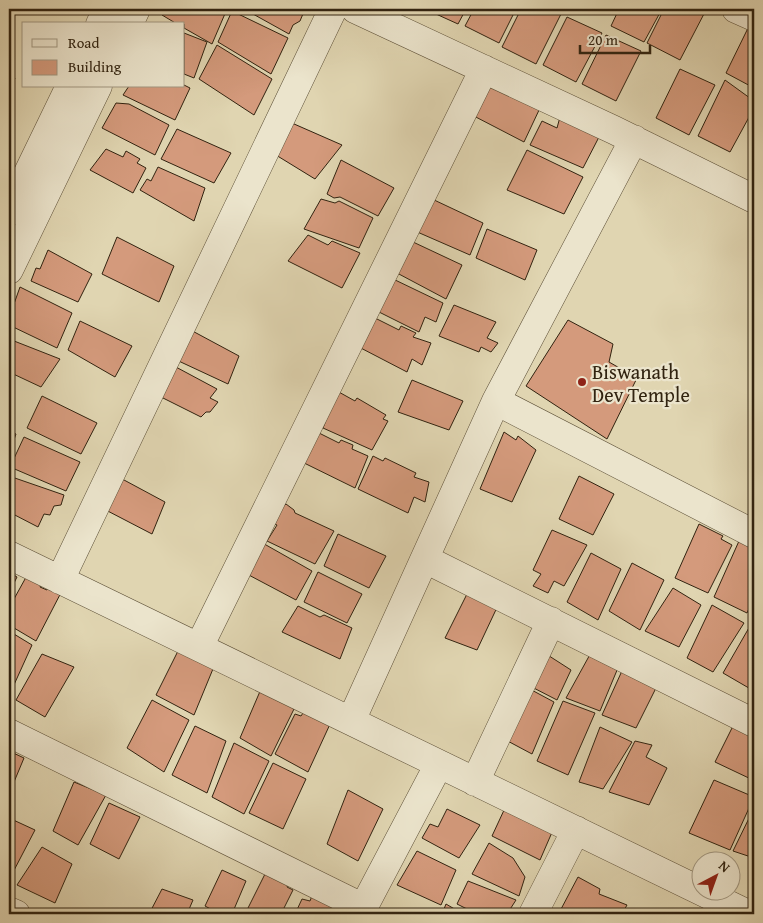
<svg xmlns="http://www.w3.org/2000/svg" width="763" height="923" viewBox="0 0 763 923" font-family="'Gentium Book Plus',serif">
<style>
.building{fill:#d49a7c;stroke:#312310}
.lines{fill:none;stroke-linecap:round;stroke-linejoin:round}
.minor-casing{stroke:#5d5038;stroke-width:29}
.minor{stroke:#ebe4cc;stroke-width:28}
.poi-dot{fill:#8f2418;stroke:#ebe4cc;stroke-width:2}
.labels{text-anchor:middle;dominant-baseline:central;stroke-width:4.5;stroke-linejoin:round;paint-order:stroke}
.poi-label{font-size:20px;fill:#312310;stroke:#ebe4cc;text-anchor:start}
</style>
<rect width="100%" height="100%" fill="#e0d5b1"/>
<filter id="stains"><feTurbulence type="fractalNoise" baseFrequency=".004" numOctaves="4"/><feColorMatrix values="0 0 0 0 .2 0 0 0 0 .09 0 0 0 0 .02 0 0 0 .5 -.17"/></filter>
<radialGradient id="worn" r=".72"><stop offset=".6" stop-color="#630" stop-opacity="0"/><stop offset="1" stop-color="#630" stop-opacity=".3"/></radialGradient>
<!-- building -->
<path class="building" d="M165 9H227L212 44 184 28V24H177L162 15Z
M244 9H305L300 21 293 25 289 34Z
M425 9H466L458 24Z
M474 9H516L499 43 465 26Z
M521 9H551L561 14 536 64 502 47Z
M619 9H662L644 42 611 26Z
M664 9H703L706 10 680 60 647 43Z
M232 11 288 38 271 74 218 42Z
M567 17 602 33 576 82 543 65Z
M750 24 754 26V88L726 73Z
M184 33 207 42 194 78 184 74Z
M606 35 641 51 616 101 582 84Z
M217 45 272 79 254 115 199 79Z
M680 69 715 85 689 135 656 118Z
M9 75 15 78 9 92Z
M725 80 754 101V108L730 152 698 136Z
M486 81 540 108 524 142 470 114Z
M184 85 190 88 175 120 123 95 129 86H184Z
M116 103 129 104 169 125 155 155 102 128Z
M560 117 599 137 583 168 530 145 542 121 557 128Z
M285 120 342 145 315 179 271 152Z
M177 129 231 153 214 183 161 159Z
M106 149 123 157 126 151 140 159 137 163 146 168 133 193 90 170Z
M527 150 583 177 564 214 507 190Z
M341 160 394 188 378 216 340 197 334 198 327 194Z
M158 167 205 188 194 221 140 190 147 179 151 181Z
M321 199 335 203 339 201 373 218 359 248 304 229Z
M432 199 483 223 470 255 415 231Z
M487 229 537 250 525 280 476 258Z
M308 235 328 245 332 241 360 253 342 288 288 261Z
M117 237 174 266 159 302 102 274Z
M413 242 462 265 446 299 397 273Z
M48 250 92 274 78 302 31 281 36 268 40 269Z
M391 278 443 303 436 322 425 317 419 332 379 312Z
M20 287 72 313 57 348 9 325V318Z
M454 305 496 322 487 338 498 343 491 352 481 347 479 352 439 336Z
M371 316 399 330 401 326 416 333 413 337 431 343 422 365 412 359 407 372 355 345Z
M568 320 613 344 609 362 637 378 607 439 526 386Z
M80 321 132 346 115 377 68 350Z
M185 327 239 356 228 384 170 357Z
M9 339 60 359 41 387 9 372Z
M174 366 217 389 210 398 218 402 210 412H206L201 417 155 394Z
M412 380 463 401 449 430 398 412Z
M337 391 355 401 357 398 386 415 383 419 388 421 372 450 323 428Z
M42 396 97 423 81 454 27 428Z
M9 431 16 434 9 454Z
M317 432 339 443 341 440 353 445 352 449 368 456 355 488 298 460Z
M504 432 516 440 518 436 536 450 512 502 480 489Z
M24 437 80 462 66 491 10 467Z
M373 456 383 461 385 458 416 473 414 477 429 482 425 502 414 497 408 513 358 489Z
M111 473 165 502 152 534 100 507Z
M9 476 64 495 61 505 54 506 50 515 44 514 38 527 9 512Z
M579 476 614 494 593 535 559 519Z
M286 504 294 510 295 513 334 531 315 564 267 541 277 525 267 521Z
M699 524 723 536 721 539 732 545 708 593 675 578Z
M552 530 587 545 564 586 554 581 548 593 533 586 541 574 533 570Z
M338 534 386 556 369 588 324 566Z
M259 541 312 571 296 600 245 573Z
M739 541 754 549V597L747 613 714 597Z
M591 553 621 569 598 620 567 602Z
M632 563 664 580 640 630 609 611Z
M30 570 44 577 40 587 47 590 52 580 66 583 36 641 9 625V608Z
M9 572 17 577 9 593Z
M318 572 362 594 347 623 304 602Z
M471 586 501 599 477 650 445 638Z
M673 588 701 605 679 647 645 631Z
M712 605 744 623 713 672 687 658Z
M298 606 320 617 324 615 352 628 340 659 282 632Z
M750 626 754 628V691L723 673Z
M9 631 32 645 13 687 9 685Z
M181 645 215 664 194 715 156 695Z
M593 649 620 663 600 711 566 698Z
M543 652 571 670 557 700 526 684Z
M42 654 74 667 45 717 16 700Z
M626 662 660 680 636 728 602 715Z
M526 687 554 702 532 754 502 738Z
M261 689 294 709 271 756 240 738Z
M152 700 189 720 164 772 127 748Z
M563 701 595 713 568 775 537 761Z
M305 710 331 722 308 772 275 754 295 714 301 716Z
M736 720 754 729 753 780 715 762Z
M195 726 226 741 207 793 172 775Z
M600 727 632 742 603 789 579 782Z
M635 741 652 745 646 757 667 768 649 805 609 792Z
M234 743 269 761 244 814 212 797Z
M9 751 24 758 9 794Z
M273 763 306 779 283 829 249 813Z
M714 780 754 797 730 850 689 833Z
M74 782 106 795 78 845 53 831Z
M348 790 383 809 358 861 327 844Z
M109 803 140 817 119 859 90 844Z
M505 808 553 830 540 860 492 836Z
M754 808V858L733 851Z
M447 809 480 825 459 858 422 838 430 824 438 827Z
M9 818 35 830 10 878 9 877Z
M489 843 513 858 525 877 519 896 472 874Z
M42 847 72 864 55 903 17 885Z
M417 851 456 870 441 905 397 885Z
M269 866 291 876 287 887 293 890 281 914H245Z
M222 870 246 881 232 914H220L205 906Z
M578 877 600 889 599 894 627 905 622 914H566L560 911Z
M468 881 516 900 507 914H477L457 904Z
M162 889 193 900 187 914H149Z
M313 893 337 907 333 914H295L302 899 310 901Z
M446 904 463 914H442Z"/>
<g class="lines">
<!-- minor casing -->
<g class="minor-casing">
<path id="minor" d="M355 9 614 130 754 199
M736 9 754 17
M100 24 108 9
M129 24 136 9
M9 212 70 86
M9 270 98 86
M496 401 634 139
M9 555 748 914
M425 559 754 723
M60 580 333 9
M199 647 484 69
M351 721 496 401 754 534
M9 733 362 907
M475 782 551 621
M9 911 16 914
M360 914 439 764
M533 914 576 830"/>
</g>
<!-- minor -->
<use href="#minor" class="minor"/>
</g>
<!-- markers -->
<circle class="poi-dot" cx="582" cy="382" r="5"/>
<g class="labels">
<!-- poi labels -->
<g class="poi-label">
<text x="592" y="371">Biswanath<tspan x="592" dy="23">Dev Temple</tspan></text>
</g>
</g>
<!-- margin -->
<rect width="763" height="923" fill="none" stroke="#e0d5b1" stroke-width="30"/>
<rect x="10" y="10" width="743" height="903" fill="none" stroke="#312310" stroke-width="2.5"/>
<rect x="15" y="15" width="733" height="893" fill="none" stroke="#312310"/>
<!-- legend -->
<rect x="22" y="22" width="162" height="65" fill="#ebe4cc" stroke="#a19781"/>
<rect x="32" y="39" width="25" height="8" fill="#ebe4cc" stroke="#a19781"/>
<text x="68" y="48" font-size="15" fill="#312310">Road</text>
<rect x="32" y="60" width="25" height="15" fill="#d49a7c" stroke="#a19781"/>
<text x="68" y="72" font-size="15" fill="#312310">Building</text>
<!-- north arrow -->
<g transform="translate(716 876) rotate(41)"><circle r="24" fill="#ebe4cc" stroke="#a19781"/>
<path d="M0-4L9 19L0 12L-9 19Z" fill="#8f2418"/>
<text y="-8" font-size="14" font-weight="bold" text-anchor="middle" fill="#312310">N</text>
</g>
<!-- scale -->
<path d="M580 45v8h70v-8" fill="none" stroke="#312310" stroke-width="2.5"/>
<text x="588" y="45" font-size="15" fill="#312310" stroke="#ebe4cc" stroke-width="4" paint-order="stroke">20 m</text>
<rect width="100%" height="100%" filter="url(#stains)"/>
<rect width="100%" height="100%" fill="url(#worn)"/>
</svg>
